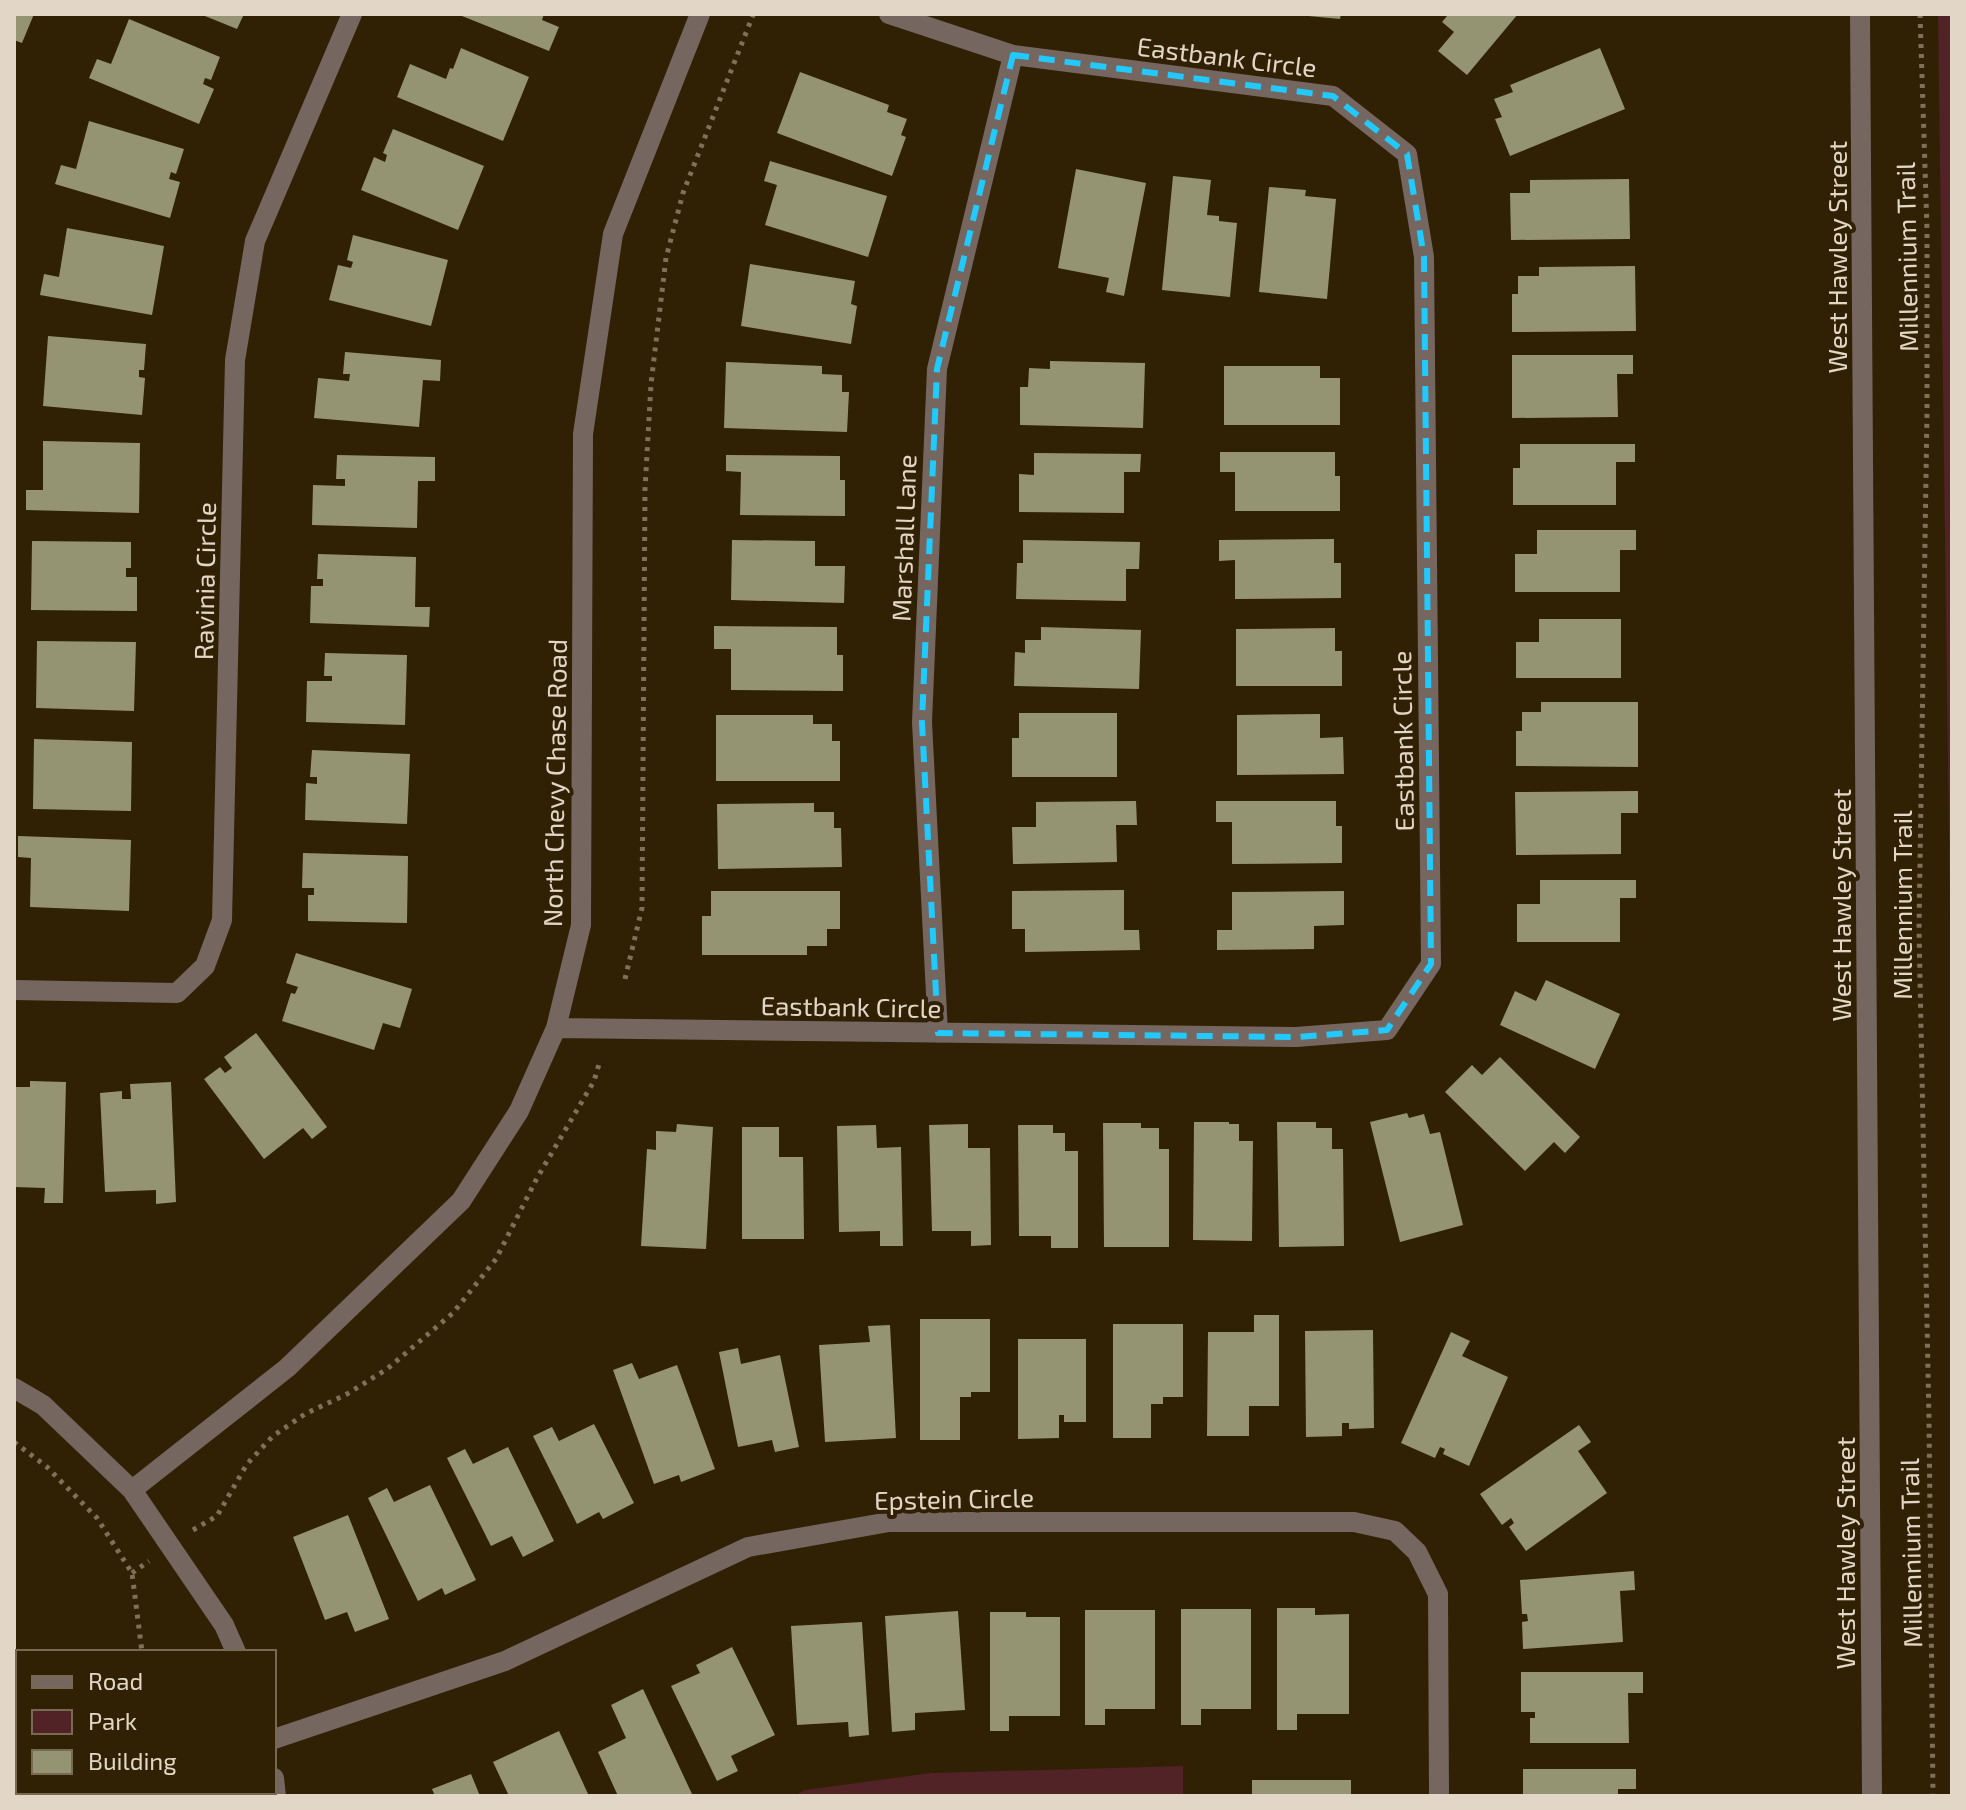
<svg xmlns="http://www.w3.org/2000/svg" width="1966" height="1810" viewBox="0 0 1966 1810" font-family="'Exo 2',sans-serif">
<style>
.green{fill:#512226}
.building{fill:#959472}
.lines{fill:none;stroke-linecap:round;stroke-linejoin:round}
.path{stroke:#7e7059;stroke-width:5;stroke-dasharray:4 6;stroke-linecap:butt}
.minor{stroke:#75665f;stroke-width:20}
.marked{fill:none;stroke:#22c9fd;stroke-width:6;stroke-dasharray:16 10;stroke-linejoin:round}
.labels{text-anchor:middle;dominant-baseline:central;stroke-width:8;stroke-linejoin:round;paint-order:stroke}
.street-label{font-size:26px;fill:#e2d7c7;stroke:#302004}
</style>
<rect width="100%" height="100%" fill="#302004"/>
<!-- green -->
<path class="green" d="M1938 14H1952V1066Z
M1183 1766V1796H794L805 1790 931 1773Z"/>
<!-- building -->
<path class="building" d="M14 14H34L22 43 14 40Z
M200 14H244L237 29Z
M457 14H544L542 20 559 27 549 51Z
M1309 14H1341L1340 19 1308 16Z
M1444 14H1518L1467 75 1438 51 1454 32 1442 22 1447 16Z
M129 19 220 57 211 80 205 78 203 84 214 89 199 124 89 78 97 59 111 64Z
M461 48 529 77 503 141 397 97 410 64 446 79 450 68 453 69Z
M1600 48 1625 109 1510 156 1495 119 1502 117 1494 99 1513 92 1510 85Z
M800 72 889 105 887 112 907 119 901 135 906 137 892 176 777 133Z
M89 121 184 149 176 174 171 172 169 179 180 182 170 218 55 184 61 165 76 169Z
M393 129 484 166 458 230 361 190 374 157 385 162 387 155 383 153Z
M770 161 887 196 868 257 765 225 777 185 764 181Z
M1076 169 1146 183 1124 296 1106 292 1109 278 1058 268Z
M1173 176 1211 180 1207 215 1219 216V221L1237 223 1230 297 1162 290Z
M1629 179 1630 239 1511 240 1510 193H1530V180Z
M1269 187 1306 190 1305 196 1336 199 1327 299 1259 292Z
M67 228 164 246 152 315 40 295 44 274 59 277Z
M353 235 448 260 431 326 329 300 338 265 351 268 353 262 347 260Z
M750 264 855 281 851 304 857 306 851 344 741 326Z
M1635 266 1636 331 1512 332V294H1518V276H1539V267Z
M48 336 146 344 144 370H139V377L145 378 142 415 43 406Z
M345 352 441 360 440 381 423 380 419 427 314 418 318 378 349 381 350 374H343Z
M1512 355H1633V374H1617L1618 417 1512 418Z
M1050 361 1145 363 1143 428 1020 425V387H1028L1029 368 1050 369Z
M726 362 822 366V374L842 375V392H849L847 432 724 428Z
M1224 366H1320V378H1340V425H1224Z
M43 441 140 443 139 513 26 510V490H43Z
M1520 444H1635V462H1616V505H1513V468H1520Z
M1220 452H1335V476H1340V511H1235V472H1220Z
M1034 453 1141 454 1140 472H1124V513L1019 512V474L1034 475Z
M337 455 435 457V481H418L417 528 312 525 313 485 345 486V479H336Z
M726 455 840 456V480H845V516L740 515 741 472 726 471Z
M1537 530H1636V550H1620V592H1515V554H1537Z
M1334 539V563H1341V598L1235 599V560L1219 561V540Z
M732 540 815 541V566H845L844 603 731 600Z
M1023 540 1140 542 1139 569H1126V601L1016 599 1017 563H1023Z
M32 541 131 542V568H126V577H137V611L31 610Z
M318 554 416 557 415 607H430L429 627 310 623 311 586H323V579H317Z
M1539 619H1621V678H1516V642H1539Z
M714 626 837 627V655H843V691L731 690V649H714Z
M1041 627 1141 630 1139 689 1014 686 1015 652 1025 653V640H1041Z
M1335 628V651H1342V686H1236V629Z
M37 641 136 642 134 711 36 708Z
M325 653 407 655 405 725 306 722 307 681H332V676H324Z
M1541 702H1638V767L1516 766V731H1522V712H1541Z
M1019 713H1117V777H1012V738H1019Z
M1320 714V738L1343 737 1344 774 1237 775V715Z
M716 715H813V724H832V741H840V781H716Z
M34 739 132 742 131 811 33 809Z
M312 750 410 754 407 824 305 820 306 783 317 784V777H310Z
M1638 791V813H1621V854L1516 855 1515 792Z
M1136 801 1137 825H1116L1117 862 1013 864 1012 827H1036V802Z
M1216 801H1336V826H1342V863L1232 864V822H1216Z
M814 803V812H834V828H841L842 867 718 869 717 804Z
M18 836 131 840 129 911 30 907 31 858 18 857Z
M303 853 408 856 407 923 308 921V895H314V888H302Z
M1540 880H1636V898H1620V942H1517V904H1540Z
M1124 890V930H1139L1140 950 1025 952V929H1012V891Z
M711 891H840V929H827V946H807V955H702V916H711Z
M1344 891V925L1314 926V949L1217 950V930H1232V892Z
M296 953 412 989 400 1028 383 1023 374 1050 282 1021 291 993 295 994 298 987 286 983Z
M1546 980 1620 1014 1595 1069 1500 1025 1515 991 1536 1001Z
M256 1033 327 1127 312 1139 303 1128 264 1159 204 1079 220 1067 225 1073 232 1068 224 1057Z
M1500 1057 1580 1137 1565 1153 1554 1142 1525 1171 1445 1092 1472 1065 1482 1075Z
M30 1081 66 1082 63 1203H44L45 1188 14 1187V1087H30Z
M171 1082 176 1202 156 1204V1190L105 1192 100 1093 122 1091V1099H131L130 1084Z
M1407 1113 1409 1118 1424 1114 1430 1134 1440 1132 1463 1225 1400 1242 1370 1122Z
M1194 1122H1229V1124H1239V1141H1253L1252 1241 1193 1240Z
M1277 1122H1316V1128H1332V1149H1343L1344 1246 1279 1247Z
M1103 1123H1141V1128H1159V1149H1169V1247H1104Z
M677 1124 713 1127 706 1249 641 1246 647 1149 656 1150V1131L676 1132Z
M968 1124V1148H990L991 1245 971 1246V1231H932L929 1125Z
M876 1125 877 1148 901 1147 903 1246H880V1231L839 1232 837 1126Z
M1018 1125H1053V1133H1065V1151H1078V1248H1051V1236H1019Z
M742 1127H779V1157H803L804 1239H742Z
M1254 1315H1279V1406H1249V1436H1207L1208 1332H1254Z
M920 1319H990V1392H971V1397H960V1440H920Z
M1113 1324H1183V1397H1163V1404H1151V1438H1113Z
M890 1325 896 1438 825 1442 819 1345 870 1342 868 1326Z
M1373 1330 1374 1428 1349 1429V1423H1342V1436L1306 1437 1305 1331Z
M1451 1332 1470 1341 1462 1356 1508 1377 1469 1466 1443 1454 1445 1449 1440 1447 1435 1458 1401 1443Z
M1018 1339H1086V1422H1064V1415H1059V1438L1018 1439Z
M738 1348 741 1364 780 1355 799 1447 775 1452 772 1440 738 1447 719 1352Z
M632 1363 639 1379 677 1365 715 1469 681 1482 679 1475 654 1484 613 1370Z
M594 1424 634 1503 603 1519 599 1512 577 1524 533 1436 552 1427 559 1441Z
M1579 1425 1591 1442 1578 1451 1607 1493 1526 1551 1509 1527 1514 1523 1511 1518 1502 1525 1480 1494Z
M508 1447 554 1541 523 1557 512 1536 491 1546 447 1458 465 1449 473 1464Z
M430 1485 476 1580 445 1595 442 1588 418 1601 368 1498 387 1488 394 1502Z
M348 1515 389 1619 355 1632 347 1612 325 1620 293 1537Z
M1634 1571 1635 1590 1620 1591 1623 1642 1523 1649 1522 1622 1528 1621 1527 1614H1522L1520 1580Z
M1277 1608H1315V1615L1349 1614V1714H1297V1730H1277Z
M1181 1609H1251V1709H1201V1725H1181Z
M1085 1610H1155V1709H1105V1725H1085Z
M958 1611 965 1710 915 1713V1730L892 1732 885 1616Z
M990 1612H1026V1617H1060V1716H1009V1731H990Z
M862 1622 869 1735 849 1737 848 1722 797 1725 791 1626Z
M732 1647 775 1735 731 1756 738 1771 717 1781 671 1686 700 1673 696 1665Z
M1521 1672H1643V1693H1628L1629 1743H1530V1718H1535V1712H1521Z
M643 1689 692 1794 688 1796H618L598 1752 626 1738 611 1705Z
M559 1731 589 1796H509L493 1762Z
M1523 1769H1636V1789H1618V1796H1523Z
M471 1774 480 1796H435L432 1789Z
M1252 1780H1351V1796H1252Z"/>
<g class="lines">
<!-- path -->
<path class="path" d="M1920 14 1927 230V411L1919 929 1929 1420 1933 1796
M625 979 642 908 645 489 651 384 666 258 683 193 753 15
M14 1442 47 1467 97 1518 132 1573 142 1652
M193 1530 217 1516 247 1464 273 1436 305 1414 347 1394 387 1369 453 1313 496 1259 537 1178 594 1081 599 1064
M132 1573 149 1561
M215 1792 216 1796"/>
<!-- minor -->
<path class="minor" d="M1860 14 1872 1796
M14 990 177 993 205 966 222 920 235 360 255 241 352 14
M556 1028 1296 1037 1387 1030 1431 964 1424 257 1407 154 1333 96 1013 55 889 14
M938 1033 922 722 937 369 1013 55
M14 1388 43 1405 132 1490 224 1625 236 1652
M132 1490 287 1368 461 1201 519 1111 556 1028 581 925 583 434 613 234 700 14
M274 1739 505 1661 748 1547 889 1522H1354L1395 1531 1417 1552 1438 1594 1439 1796
M274 1778 276 1796"/>
</g>
<!-- marked area -->
<path class="marked" d="M1013 55 1333 96 1407 154 1424 257 1431 964 1387 1030 1296 1037 938 1033 922 722 937 369Z"/>
<g class="labels">
<!-- street labels -->
<g class="street-label">
<text transform="translate(1227 56) rotate(7)">Eastbank Circle</text>
<text transform="translate(1836 257) rotate(-90)">West Hawley Street</text>
<text transform="translate(1906 257) rotate(-91)">Millennium Trail</text>
<text transform="translate(903 538) rotate(-88)">Marshall Lane</text>
<text transform="translate(204 581) rotate(-89)">Ravinia Circle</text>
<text transform="translate(1402 741) rotate(-91)">Eastbank Circle</text>
<text transform="translate(554 783) rotate(-89)">North Chevy Chase Road</text>
<text transform="translate(1840 905) rotate(-90)">West Hawley Street</text>
<text transform="translate(1901 905) rotate(-90)">Millennium Trail</text>
<text transform="translate(851 1006) rotate(1)">Eastbank Circle</text>
<text transform="translate(954 1498) rotate(-1)">Epstein Circle</text>
<text transform="translate(1844 1553) rotate(-90)">West Hawley Street</text>
<text transform="translate(1910 1553) rotate(-91)">Millennium Trail</text>
</g>
</g>
<!-- border -->
<rect width="1966" height="1810" fill="none" stroke="#e2d7c7" stroke-width="32"/>
<!-- legend -->
<rect x="16" y="1650" width="260" height="144" fill="#302004" stroke="#776952" stroke-width="2"/>
<rect x="32" y="1676" width="40" height="12" fill="#75665f" stroke="#776952" stroke-width="2"/>
<text x="88" y="1690" font-size="24" fill="#e2d7c7">Road</text>
<rect x="32" y="1710" width="40" height="24" fill="#512226" stroke="#776952" stroke-width="2"/>
<text x="88" y="1730" font-size="24" fill="#e2d7c7">Park</text>
<rect x="32" y="1750" width="40" height="24" fill="#959472" stroke="#776952" stroke-width="2"/>
<text x="88" y="1770" font-size="24" fill="#e2d7c7">Building</text>
</svg>
